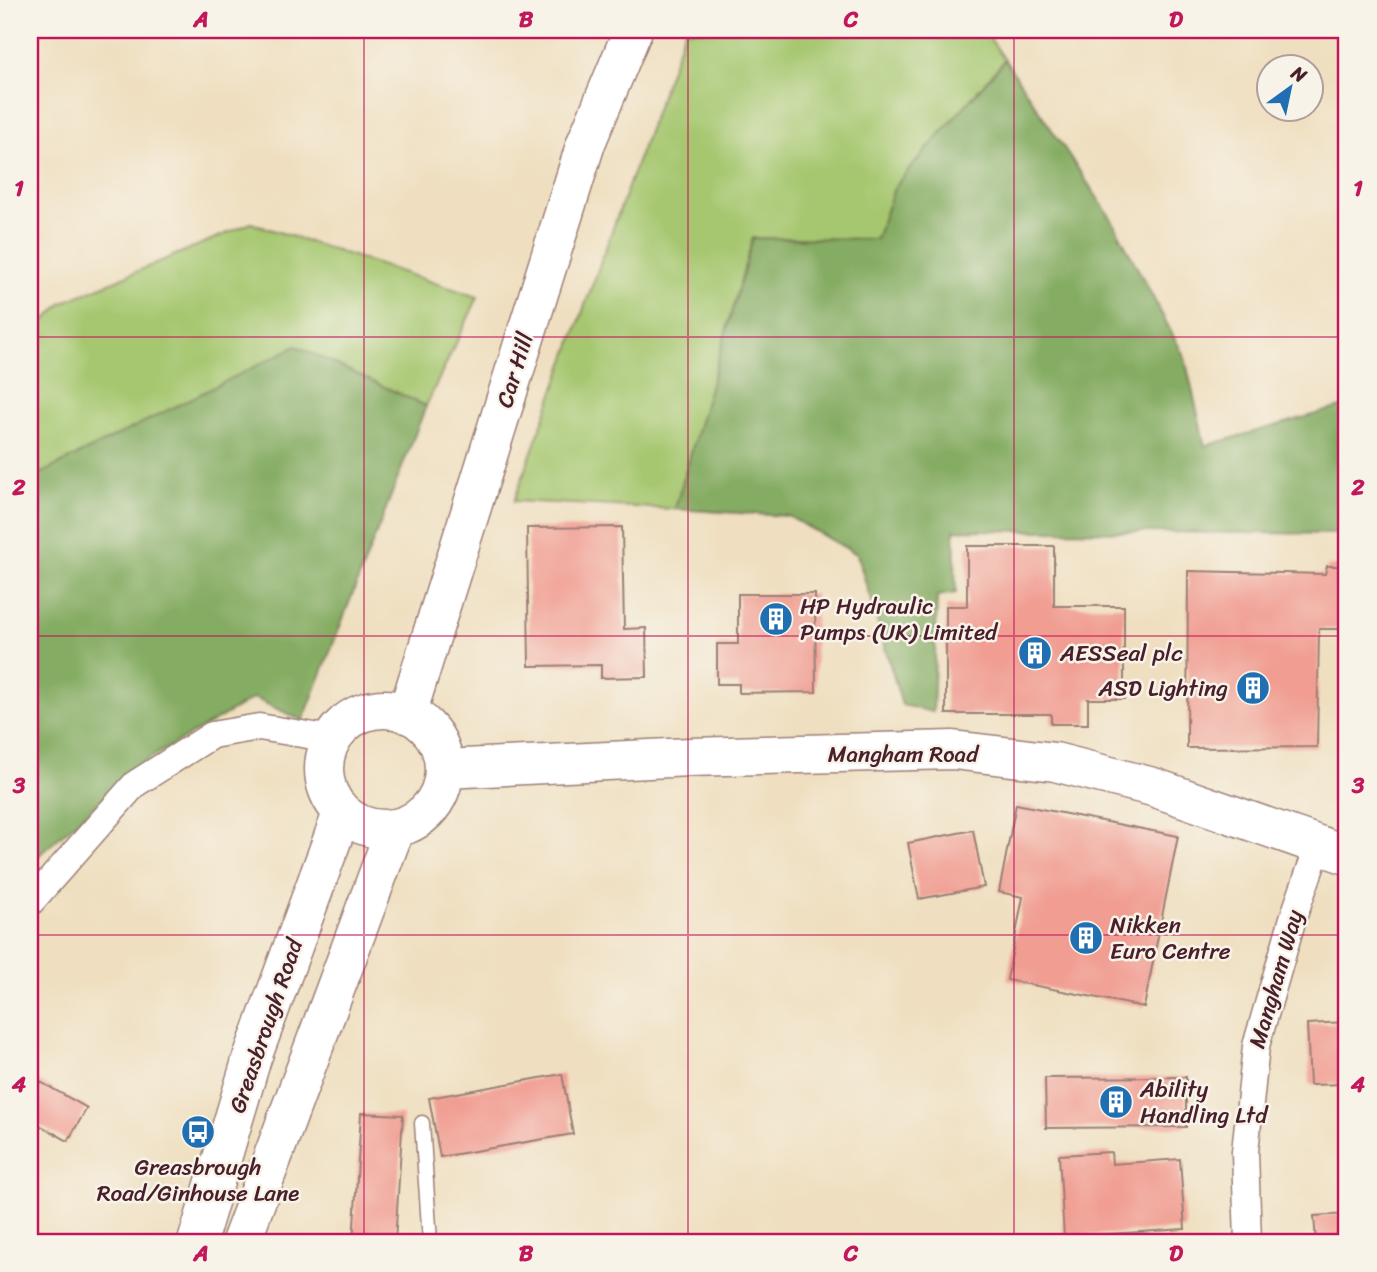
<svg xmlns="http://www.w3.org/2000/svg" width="1377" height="1272" viewBox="0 0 1377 1272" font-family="Sriracha,sans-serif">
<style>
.green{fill:#a6c770;stroke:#78734e;stroke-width:2}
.forest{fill:#84ac62;stroke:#676646;stroke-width:2}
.building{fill:#f19d92}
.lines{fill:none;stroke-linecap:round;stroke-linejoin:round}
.service-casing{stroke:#9c7f76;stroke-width:17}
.minor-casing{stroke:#9c7f76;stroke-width:29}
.secondary-casing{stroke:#9c7f76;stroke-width:41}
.primary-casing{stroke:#9c7f76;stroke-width:41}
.service{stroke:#fff;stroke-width:14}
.minor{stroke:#fff;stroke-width:26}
.secondary{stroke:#fff;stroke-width:38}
.primary{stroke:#fff;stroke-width:38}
.grid{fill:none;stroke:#c2185b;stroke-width:2;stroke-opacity:0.55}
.labels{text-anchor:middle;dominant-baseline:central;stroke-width:5;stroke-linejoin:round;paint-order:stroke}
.street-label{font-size:23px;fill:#4a1f2b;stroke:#f7f3e8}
.poi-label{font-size:23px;fill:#4a1f2b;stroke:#f7f3e8;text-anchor:start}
.neatline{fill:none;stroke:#c2185b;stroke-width:2.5}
.grid-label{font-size:23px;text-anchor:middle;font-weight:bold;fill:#c2185b}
</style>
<rect width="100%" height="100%" fill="#f7f3e8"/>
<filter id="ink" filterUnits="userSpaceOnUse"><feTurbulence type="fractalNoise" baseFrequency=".0143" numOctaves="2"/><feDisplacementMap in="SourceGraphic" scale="14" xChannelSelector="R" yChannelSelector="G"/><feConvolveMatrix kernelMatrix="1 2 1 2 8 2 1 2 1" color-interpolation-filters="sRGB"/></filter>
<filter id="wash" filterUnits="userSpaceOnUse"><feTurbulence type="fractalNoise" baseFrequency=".00686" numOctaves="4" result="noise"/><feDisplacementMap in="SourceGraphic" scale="28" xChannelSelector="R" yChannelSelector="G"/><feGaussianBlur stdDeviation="1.57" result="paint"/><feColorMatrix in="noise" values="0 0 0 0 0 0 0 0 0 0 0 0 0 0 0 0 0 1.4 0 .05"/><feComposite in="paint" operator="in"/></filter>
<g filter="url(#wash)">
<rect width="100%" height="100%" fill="#efdfc0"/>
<!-- green -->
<path class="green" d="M685 30H984L1005 60 895 186 876 239 753 238 675 509 514 501Z
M251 223 478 297 426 406 296 347 30 479V336L62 303Z"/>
<!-- forest -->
<path class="forest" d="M1005 60 1111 218 1185 358 1205 446 1347 405V534L954 530 956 593 937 596 933 712 902 705 857 554 788 516 675 509 753 238 876 239 895 186Z
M296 346 426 406 303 721 254 698 144 762 30 863V479Z"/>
<g id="blocks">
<!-- building -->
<path class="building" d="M622 527 624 629 646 628 647 677 601 678V665L529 666 527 528Z
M967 546H1054V606H1124V699H1088V724H1051V714H946V606H967Z
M1327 566H1347V629H1319L1317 747 1187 748 1188 571 1325 574Z
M738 594H815L816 692 739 693V684H717V644H738Z
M1016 804 1178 836 1144 1007 1007 980 1023 897 999 892Z
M973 830 984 887 919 899 908 843Z
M1347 1022V1084L1310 1085 1307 1024Z
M562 1074 573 1134 440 1157 429 1098Z
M30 1076 87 1108 68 1141 30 1120Z
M1186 1077V1127L1046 1128 1045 1078Z
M361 1113 403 1115 395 1242H353Z
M1111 1152 1112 1164 1180 1159 1185 1229 1064 1237 1059 1155Z
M1347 1214V1242H1316L1314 1216Z"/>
</g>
</g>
<g filter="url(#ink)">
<use href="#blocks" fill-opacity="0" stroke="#9c7f76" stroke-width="2"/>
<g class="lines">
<!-- service casing -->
<g class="service-casing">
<path id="service" d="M422 1123 430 1242"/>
</g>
<!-- minor casing -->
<g class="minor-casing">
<path id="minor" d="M30 903 135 784 212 735 259 727 332 739
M1248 1242 1245 1152 1256 1046 1293 918 1319 844"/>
</g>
<!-- secondary casing -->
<g class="secondary-casing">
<path id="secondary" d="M407 714 586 143 633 30"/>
</g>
<!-- primary casing -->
<g class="primary-casing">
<path id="primary" d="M324 769a60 60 0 1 1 120 0a60 60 0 1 1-120 0Z
M444 769 690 757 953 750 1055 762 1153 787 1347 855
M197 1242 252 1058 342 813
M241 1242 395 829"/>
</g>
<!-- service -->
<use href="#service" class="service"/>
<!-- minor -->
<use href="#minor" class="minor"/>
<!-- secondary -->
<use href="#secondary" class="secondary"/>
<!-- primary -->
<use href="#primary" class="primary"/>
</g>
</g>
<!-- grid -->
<path class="grid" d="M364 30V1242M688 30V1242M1014 30V1242M30 337H1347M30 636H1347M30 935H1347"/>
<!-- icons -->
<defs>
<g id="building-disc" transform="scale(1.75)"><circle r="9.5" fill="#1f6fb2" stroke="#f7f3e8"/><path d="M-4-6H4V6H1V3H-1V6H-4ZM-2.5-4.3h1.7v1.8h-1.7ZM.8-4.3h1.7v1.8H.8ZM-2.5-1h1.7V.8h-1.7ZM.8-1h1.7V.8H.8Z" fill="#fff"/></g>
<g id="bus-disc" transform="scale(1.75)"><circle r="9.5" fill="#1f6fb2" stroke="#f7f3e8"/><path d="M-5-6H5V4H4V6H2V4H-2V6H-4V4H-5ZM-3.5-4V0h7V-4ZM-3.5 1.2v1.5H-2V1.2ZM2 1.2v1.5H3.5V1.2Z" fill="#fff"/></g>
</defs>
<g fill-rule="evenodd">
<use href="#building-disc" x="776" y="619"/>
<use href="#building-disc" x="1035" y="653"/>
<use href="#building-disc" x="1253" y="688"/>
<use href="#building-disc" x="1086" y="938"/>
<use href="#building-disc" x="1116" y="1102"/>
<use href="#bus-disc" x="198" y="1132"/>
</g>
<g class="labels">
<!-- street labels -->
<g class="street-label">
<text transform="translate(515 370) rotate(-73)">Car Hill</text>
<text x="903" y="754">Mangham Road</text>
<text transform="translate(1276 979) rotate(-74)">Mangham Way</text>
<text transform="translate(266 1026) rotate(-71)">Greasbrough Road</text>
</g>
<!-- poi labels -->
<g class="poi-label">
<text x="800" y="606">HP Hydraulic<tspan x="800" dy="26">Pumps (UK) Limited</tspan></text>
<text x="1060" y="653">AESSeal plc</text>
<text x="1228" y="688" text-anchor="end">ASD Lighting</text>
<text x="1110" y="925">Nikken<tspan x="1110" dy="26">Euro Centre</tspan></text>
<text x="1140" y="1089">Ability<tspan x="1140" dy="26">Handling Ltd</tspan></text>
<text x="198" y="1167" text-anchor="middle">Greasbrough<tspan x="198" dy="26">Road/Ginhouse Lane</tspan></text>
</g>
</g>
<!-- margin -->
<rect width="1377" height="1272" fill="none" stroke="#f7f3e8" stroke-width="77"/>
<!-- north arrow -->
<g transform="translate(1290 88) rotate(33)"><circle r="33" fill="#f7f3e8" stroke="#b29e9c" stroke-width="2"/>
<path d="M0-5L12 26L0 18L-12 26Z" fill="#1f6fb2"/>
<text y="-10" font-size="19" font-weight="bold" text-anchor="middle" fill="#4a1f2b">N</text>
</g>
<rect x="38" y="38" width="1300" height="1196" class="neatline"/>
<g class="grid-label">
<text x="201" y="27">A</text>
<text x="526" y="27">B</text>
<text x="851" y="27">C</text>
<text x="1176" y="27">D</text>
<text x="19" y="196">1</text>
<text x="1358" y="196">1</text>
<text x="19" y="495">2</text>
<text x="1358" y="495">2</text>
<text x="19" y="793">3</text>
<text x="1358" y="793">3</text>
<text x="19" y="1092">4</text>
<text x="1358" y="1092">4</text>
<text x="201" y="1261">A</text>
<text x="526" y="1261">B</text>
<text x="851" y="1261">C</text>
<text x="1176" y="1261">D</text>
</g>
</svg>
